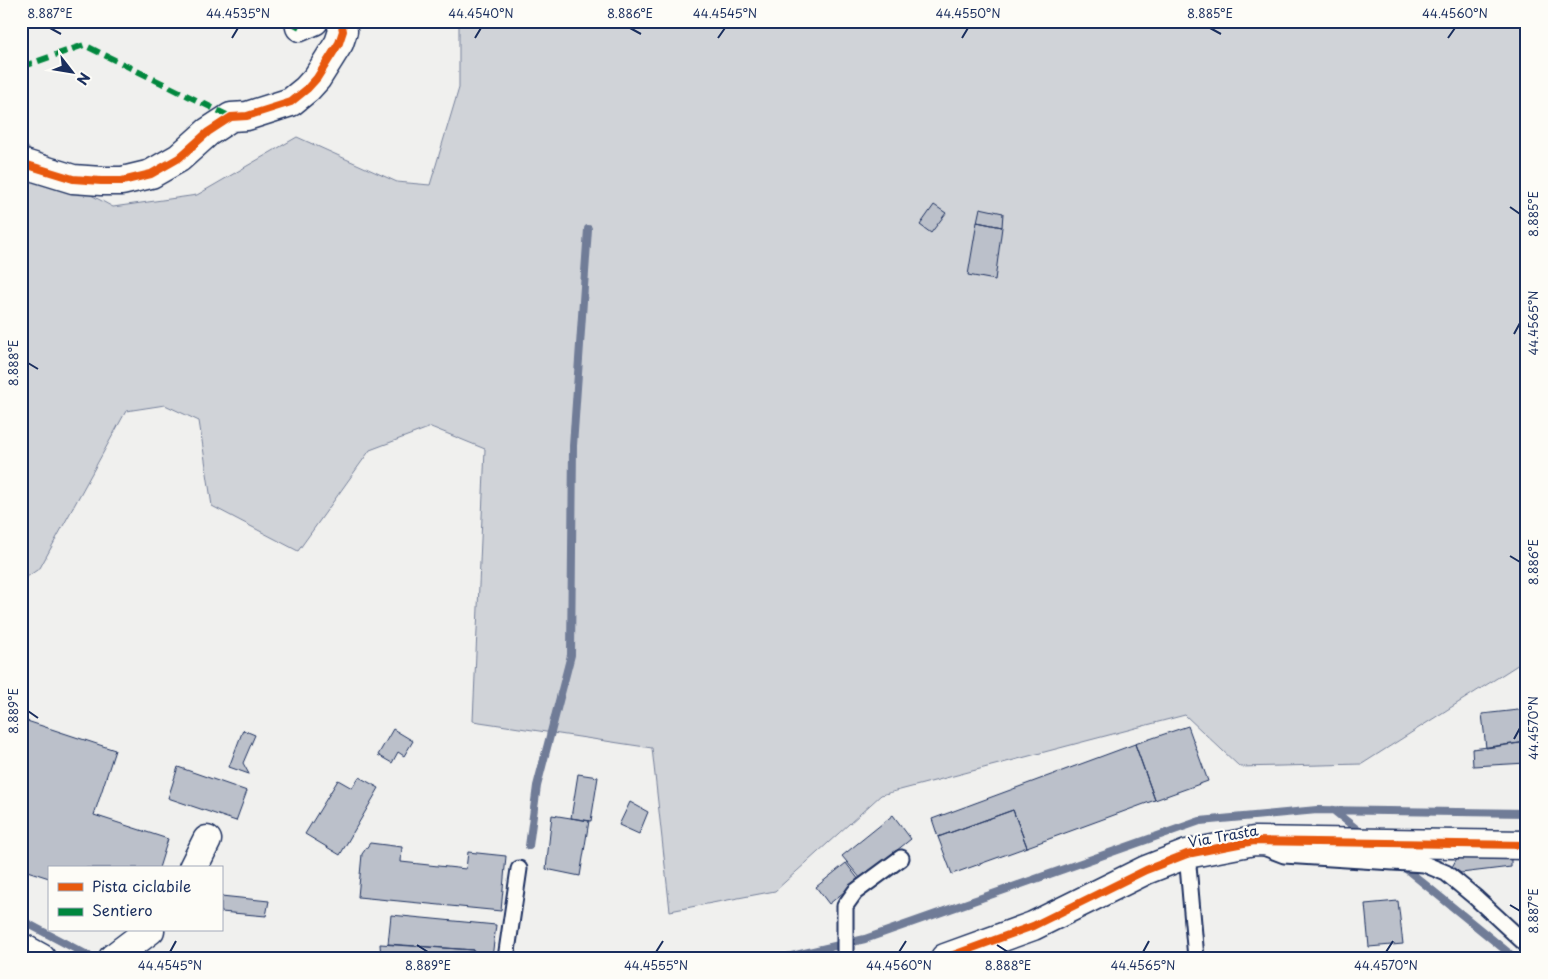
<svg xmlns="http://www.w3.org/2000/svg" width="1548" height="979" viewBox="0 0 1548 979" font-family="'Playpen Sans',sans-serif">
<style>
.green{fill:#d0d3d8;stroke:#76819b}
.lines{fill:none;stroke-linecap:round;stroke-linejoin:round}
.stream{stroke:#6f7b97;stroke-width:8}
.building{fill:#bbc0ca;stroke:#1b2f5e}
.service-casing{stroke:#1b2f5e;stroke-width:19}
.minor-casing{stroke:#1b2f5e;stroke-width:31}
.service{stroke:#fdfcf7;stroke-width:15}
.minor{stroke:#fdfcf7;stroke-width:28}
.quiet{stroke:#00873e;stroke-width:6;stroke-dasharray:12 6;stroke-linecap:butt}
.cycleway-casing{stroke:#fdfcf7;stroke-width:11}
.cycleway{stroke:#e8590c;stroke-width:8}
.ticks{fill:none;stroke:#1b2f5e;stroke-width:2}
.labels{text-anchor:middle;dominant-baseline:central;stroke-width:4.5;stroke-linejoin:round;paint-order:stroke}
.street-label{font-size:14px;fill:#1b2f5e;stroke:#fdfcf7}
.neatline{fill:none;stroke:#1b2f5e;stroke-width:2}
.ticks-label{font-size:12px;text-anchor:middle;fill:#1b2f5e}
</style>
<rect width="100%" height="100%" fill="#f0f0ee"/>
<filter id="ink" filterUnits="userSpaceOnUse"><feTurbulence type="fractalNoise" baseFrequency=".02" numOctaves="2"/><feDisplacementMap in="SourceGraphic" scale="10" xChannelSelector="R" yChannelSelector="G"/><feConvolveMatrix kernelMatrix="1 2 1 2 8 2 1 2 1" color-interpolation-filters="sRGB"/></filter>
<g filter="url(#ink)">
<!-- green -->
<path class="green" d="M459 21H1527V659L1362 764 1240 767 1185 715 881 795 775 891 670 911 652 748 473 721 485 449 431 427 370 450 298 551 212 506 199 421 165 405 126 411 40 568 21 581V138L45 170 113 207 197 195 297 137 397 182 430 185 459 88Z"/>
<g class="lines">
<!-- stream -->
<path class="stream" d="M1333 810 1364 835
M529 846 537 786 571 655 573 446 588 229
M1400 864 1515 958
M21 920 93 958
M783 958 865 939 1200 821 1317 810 1527 813"/>
</g>
<!-- building -->
<path class="building" d="M934 205 946 213 931 233 920 225Z
M980 208 1003 213 1002 227 977 222Z
M977 222 1002 227 995 280 968 275Z
M1527 709V742L1486 748 1482 714Z
M21 719 115 750 94 815 168 839 159 868H49V878L21 869Z
M1188 726 1208 781 1155 800 1135 744Z
M393 729 413 741 404 756 398 752 392 763 378 755Z
M243 730 255 735 243 763 249 774 229 767Z
M1527 742V763L1473 766 1472 749Z
M1135 744 1155 800 1027 847 1013 810 938 837 932 819Z
M178 767 247 791 236 821 168 798Z
M578 774 598 777 591 821 571 818Z
M359 777 379 788 340 855 305 834 338 780 352 788Z
M630 802 648 812 639 834 619 825Z
M1013 810 1027 847 952 874 938 837Z
M552 815 589 821 580 876 546 869Z
M893 815 911 839 861 879 842 856Z
M370 843 402 847 401 862 466 869 468 852 506 856 501 911 358 897 362 854Z
M1461 851 1511 854V867L1461 873 1452 867Z
M846 863 859 880 829 904 816 887Z
M221 896 269 901 266 916 221 912Z
M1398 901 1403 944 1369 947 1365 904Z
M391 915 496 925 492 958H473L474 950 388 944Z
M380 944 474 950 473 958H381Z"/>
<g class="lines">
<!-- service casing -->
<g class="service-casing">
<path id="service" d="M1266 848 1284 855 1424 864 1446 873 1475 897 1527 945
M1187 854 1196 958
M506 958 519 869
M845 958V906L855 892 901 858"/>
</g>
<!-- minor casing -->
<g class="minor-casing">
<path id="minor" d="M300 27 314 21
M21 163 73 179 101 181H122L151 174 179 158 208 132 231 117 247 116 291 102 307 89 317 78 339 43 343 31 341 21
M193 868 207 840
M21 947 41 958
M113 958 150 930
M945 958 1033 926 1146 870 1187 854 1254 841 1527 845"/>
</g>
<!-- service -->
<use href="#service" class="service"/>
<!-- minor -->
<use href="#minor" class="minor"/>
<!-- quiet -->
<path class="quiet" d="M289 21 300 27
M21 67 84 45 231 117"/>
<!-- cycleway casing -->
<g class="cycleway-casing">
<path id="cycleway" d="M21 163 73 179 101 181H122L151 174 179 158 208 132 231 117 247 116 291 102 307 89 317 78 339 43 343 31 341 21
M945 958 1033 926 1146 870 1187 854 1254 841 1527 845"/>
</g>
<!-- cycleway -->
<use href="#cycleway" class="cycleway"/>
</g>
</g>
<!-- ticks -->
<path class="ticks" d="M50 28 61 34M630 28 641 34M1210 28 1221 34M232 38 238 28M475 38 481 28M718 38 725 28M962 38 968 28M1448 38 1455 28M1510 207 1520 214M1514 334 1520 323M28 363 38 369M1510 556 1520 562M28 711 38 718M1514 739 1520 728M1510 905 1520 911M417 945 428 952M997 945 1008 952M170 952 176 941M656 952 663 941M899 952 906 941M1143 952 1149 941M1386 952 1393 941"/>
<g class="labels">
<!-- street labels -->
<g class="street-label">
<text transform="translate(1223 836) rotate(-10)">Via Trasta</text>
</g>
</g>
<!-- margin -->
<rect width="1548" height="979" fill="none" stroke="#fdfcf7" stroke-width="55"/>
<!-- legend -->
<rect x="48" y="866" width="175" height="65" fill="#fdfcf7" stroke="#a3aaba"/>
<rect x="58" y="883" width="25" height="8" fill="#e8590c" stroke="#a3aaba"/>
<text x="92" y="892" font-size="15" fill="#1b2f5e">Pista ciclabile</text>
<rect x="58" y="908" width="25" height="8" fill="#00873e" stroke="#a3aaba"/>
<text x="92" y="916" font-size="15" fill="#1b2f5e">Sentiero</text>
<!-- north arrow -->
<g transform="translate(72 72) rotate(121)" stroke="#fdfcf7" stroke-width="4" paint-order="stroke">
<path d="M0-4L9 19L0 12L-9 19Z" fill="#1b2f5e"/>
<text y="-8" font-size="14" font-weight="bold" text-anchor="middle" fill="#1b2f5e">N</text>
</g>
<rect x="28" y="28" width="1492" height="924" class="neatline"/>
<g class="ticks-label">
<text x="50" y="18">8.887°E</text>
<text x="238" y="18">44.4535°N</text>
<text x="481" y="18">44.4540°N</text>
<text x="630" y="18">8.886°E</text>
<text x="725" y="18">44.4545°N</text>
<text x="968" y="18">44.4550°N</text>
<text x="1210" y="18">8.885°E</text>
<text x="1455" y="18">44.4560°N</text>
<text transform="translate(1534 214) rotate(-90)" y="4">8.885°E</text>
<text transform="translate(1534 323) rotate(-90)" y="4">44.4565°N</text>
<text transform="translate(14 363) rotate(-90)" y="4">8.888°E</text>
<text transform="translate(1534 562) rotate(-90)" y="4">8.886°E</text>
<text transform="translate(14 711) rotate(-90)" y="4">8.889°E</text>
<text transform="translate(1534 728) rotate(-90)" y="4">44.4570°N</text>
<text transform="translate(1534 911) rotate(-90)" y="4">8.887°E</text>
<text x="170" y="970">44.4545°N</text>
<text x="428" y="970">8.889°E</text>
<text x="656" y="970">44.4555°N</text>
<text x="899" y="970">44.4560°N</text>
<text x="1008" y="970">8.888°E</text>
<text x="1143" y="970">44.4565°N</text>
<text x="1386" y="970">44.4570°N</text>
</g>
</svg>
